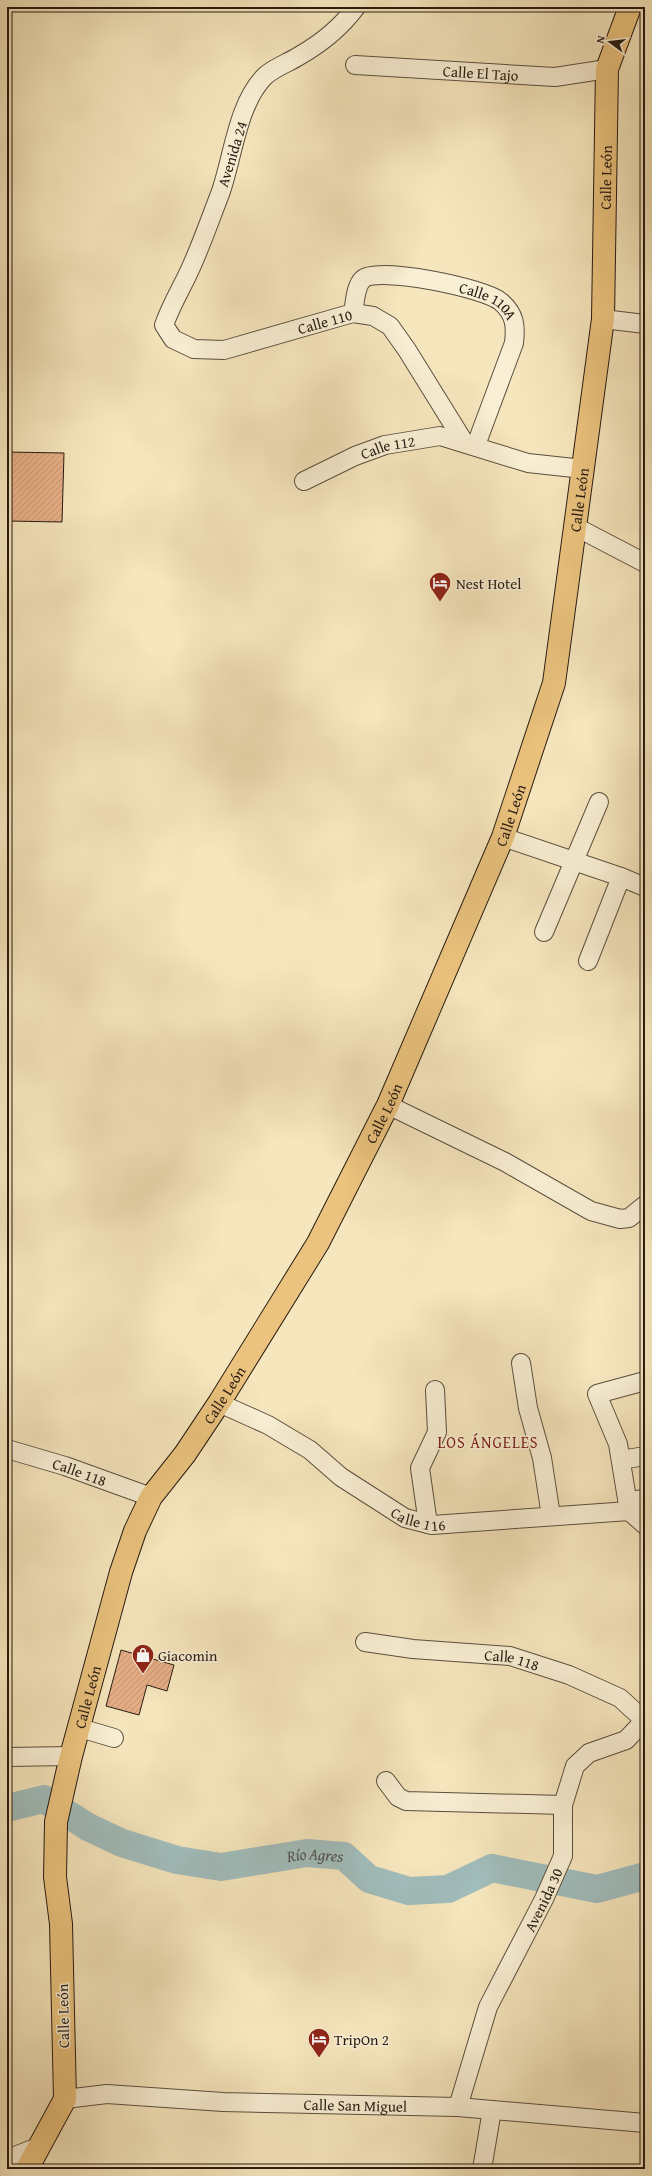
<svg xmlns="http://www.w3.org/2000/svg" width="652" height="2176" viewBox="0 0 652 2176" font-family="'Gentium Book Plus',serif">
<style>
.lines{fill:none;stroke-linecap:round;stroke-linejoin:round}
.river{stroke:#a1bdbc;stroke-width:28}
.building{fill:url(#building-hatch);stroke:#261b13}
.minor-casing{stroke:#5a4e3e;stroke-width:20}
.major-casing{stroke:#261b13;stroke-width:24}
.minor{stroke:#f9efd4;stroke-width:18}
.major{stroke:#ebc37e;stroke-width:22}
.labels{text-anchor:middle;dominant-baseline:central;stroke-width:3;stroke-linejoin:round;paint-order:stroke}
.street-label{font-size:15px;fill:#261b13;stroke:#f9efd4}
.poi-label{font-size:15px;fill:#261b13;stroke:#f9efd4;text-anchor:start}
.neighbourhood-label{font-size:16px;letter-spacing:1px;fill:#7a1f14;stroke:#f9efd4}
.water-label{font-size:16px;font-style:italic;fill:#51544e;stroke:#f9efd4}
</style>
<defs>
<pattern id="building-hatch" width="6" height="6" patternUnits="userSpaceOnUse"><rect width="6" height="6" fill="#e7af87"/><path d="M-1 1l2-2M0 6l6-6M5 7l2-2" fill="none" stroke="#c69674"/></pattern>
</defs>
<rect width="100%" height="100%" fill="#f6e6bd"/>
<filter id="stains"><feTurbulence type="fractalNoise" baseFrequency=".005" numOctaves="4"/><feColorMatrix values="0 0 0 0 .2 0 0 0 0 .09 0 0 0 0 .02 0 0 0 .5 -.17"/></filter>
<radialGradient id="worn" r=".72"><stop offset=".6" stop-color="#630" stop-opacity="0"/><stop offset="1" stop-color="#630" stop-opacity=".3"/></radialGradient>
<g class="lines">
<!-- river -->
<path class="river" id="s1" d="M7 1808 44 1799 88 1827 122 1843 177 1860 221 1867 307 1853 344 1856 369 1879 409 1891 448 1889 492 1868 597 1889 645 1876"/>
</g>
<!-- building -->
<path class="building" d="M7 452 64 453 62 522 7 521Z
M121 1650 174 1665 167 1691 147 1685 139 1715 106 1706Z"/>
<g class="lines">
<!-- minor casing -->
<g class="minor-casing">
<g id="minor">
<path id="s2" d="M356 7C342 26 320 44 299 56 288 63 275 67 265 76 237 104 233 158 220 194 209 222 199 252 186 278 178 294 170 308 164 325L173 339 194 349 224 350 353 313 373 316 390 326 407 350 464 442"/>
<path id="s3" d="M355 65 555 77 607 69"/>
<path id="s4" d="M353 313C355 304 355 286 363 279 377 266 486 288 501 302 515 314 516 326 514 343L476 445"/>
<path d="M603 319 645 324"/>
<path id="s5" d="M304 481 355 456 385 445 440 436 528 463 583 469"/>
<path d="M576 527 645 563"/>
<path d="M503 837 621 877 588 961"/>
<path d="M621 877 645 887"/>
<path d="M544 932 599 802"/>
<path d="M388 1105 505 1162 591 1211 620 1219 629 1218 645 1205"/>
<path d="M521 1363 528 1408 542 1458 551 1516"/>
<path id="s6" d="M219 1403 268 1425 310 1450 341 1477 405 1518 432 1525 629 1511 645 1525"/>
<path id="s7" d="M7 1449 65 1466 151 1497"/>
<path d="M621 1460 645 1456"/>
<path d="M628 1501 645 1499"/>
<path d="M629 1511 618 1444 597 1394 645 1381"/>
<path d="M428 1524 420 1468 437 1432 435 1390"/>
<path id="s8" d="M365 1642 413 1649 510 1656 569 1675 620 1698 644 1720"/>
<path d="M80 1728 114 1738"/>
<path d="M7 1757 71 1756"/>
<path d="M386 1781 398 1797 406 1801 563 1805"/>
<path id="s9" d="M65 2099 107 2094 223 2102 458 2107 645 2123"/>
<path id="s10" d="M458 2107 488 2007 544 1899 563 1856V1805L575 1766 589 1753 626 1740 645 1720"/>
<path d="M7 2159 38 2147"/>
<path d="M482 2169 492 2110"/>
</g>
</g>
<!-- major casing -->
<g class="major-casing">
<g id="major">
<path id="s11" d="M27 2169 65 2099 61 1924 55 1877 56 1822 71 1756 121 1572 135 1531 151 1497 185 1454 219 1403 318 1243 388 1105 503 837 554 683 603 319 607 69 630 7"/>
</g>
</g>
<!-- minor -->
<use href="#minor" class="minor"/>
<!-- major -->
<use href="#major" class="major"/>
</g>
<!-- icons -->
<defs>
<g id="hotel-pin" transform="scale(1.15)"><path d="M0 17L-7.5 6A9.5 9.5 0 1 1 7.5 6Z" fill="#8f2418" stroke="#f9efd4"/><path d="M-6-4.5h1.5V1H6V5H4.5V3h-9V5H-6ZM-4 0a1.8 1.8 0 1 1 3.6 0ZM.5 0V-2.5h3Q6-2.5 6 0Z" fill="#fff"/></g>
<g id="shop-pin" transform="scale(1.15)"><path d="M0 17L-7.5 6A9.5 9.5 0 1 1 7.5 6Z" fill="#8f2418" stroke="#f9efd4"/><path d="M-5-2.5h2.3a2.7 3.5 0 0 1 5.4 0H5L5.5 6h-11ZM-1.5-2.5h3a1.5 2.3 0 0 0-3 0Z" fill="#fff"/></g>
</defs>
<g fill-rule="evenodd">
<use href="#hotel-pin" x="440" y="583"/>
<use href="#shop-pin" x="143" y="1655"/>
<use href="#hotel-pin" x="319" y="2039"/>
</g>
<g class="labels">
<!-- street labels -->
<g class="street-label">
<text stroke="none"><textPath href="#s3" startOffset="126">Calle El Tajo</textPath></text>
<text transform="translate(232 154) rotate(-73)">Avenida 24</text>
<text stroke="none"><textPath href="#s11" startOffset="2118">Calle León</textPath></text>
<text stroke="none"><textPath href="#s4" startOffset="167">Calle 110A</textPath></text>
<text stroke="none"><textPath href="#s2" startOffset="560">Calle 110</textPath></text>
<text stroke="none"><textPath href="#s5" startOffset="91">Calle 112</textPath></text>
<text stroke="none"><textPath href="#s11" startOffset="1794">Calle León</textPath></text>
<text stroke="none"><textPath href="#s11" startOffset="1470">Calle León</textPath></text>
<text stroke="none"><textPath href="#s11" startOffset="1146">Calle León</textPath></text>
<text stroke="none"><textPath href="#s11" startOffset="822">Calle León</textPath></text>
<text stroke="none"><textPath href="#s7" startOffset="76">Calle 118</textPath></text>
<text stroke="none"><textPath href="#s6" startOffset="233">Calle 116</textPath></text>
<text stroke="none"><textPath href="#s8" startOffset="148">Calle 118</textPath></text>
<text stroke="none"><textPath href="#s11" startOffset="486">Calle León</textPath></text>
<text stroke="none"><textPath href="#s10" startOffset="225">Avenida 30</textPath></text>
<text transform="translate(63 2016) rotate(-91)">Calle León</text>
<text stroke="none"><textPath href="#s9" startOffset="291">Calle San Miguel</textPath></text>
</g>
<!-- poi labels -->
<g class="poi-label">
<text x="456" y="583">Nest Hotel</text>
<text x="158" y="1655">Giacomin</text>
<text x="334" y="2039">TripOn 2</text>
</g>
<!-- neighbourhood labels -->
<g class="neighbourhood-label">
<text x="488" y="1442">LOS ÁNGELES</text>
</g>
<!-- water labels -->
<g class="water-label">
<text stroke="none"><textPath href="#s1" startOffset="325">Río Agres</textPath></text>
</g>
</g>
<!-- margin -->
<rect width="652" height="2176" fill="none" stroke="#f6e6bd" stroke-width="24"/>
<rect x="8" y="8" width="636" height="2160" fill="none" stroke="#261b13" stroke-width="2"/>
<rect x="12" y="12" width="628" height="2152" fill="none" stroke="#261b13"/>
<!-- north arrow -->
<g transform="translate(610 42) rotate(285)" stroke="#f9efd4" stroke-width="3" paint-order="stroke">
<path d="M0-3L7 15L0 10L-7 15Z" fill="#261b13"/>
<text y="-6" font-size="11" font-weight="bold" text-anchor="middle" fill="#261b13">N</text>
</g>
<rect width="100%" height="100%" filter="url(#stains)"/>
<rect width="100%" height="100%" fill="url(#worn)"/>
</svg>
